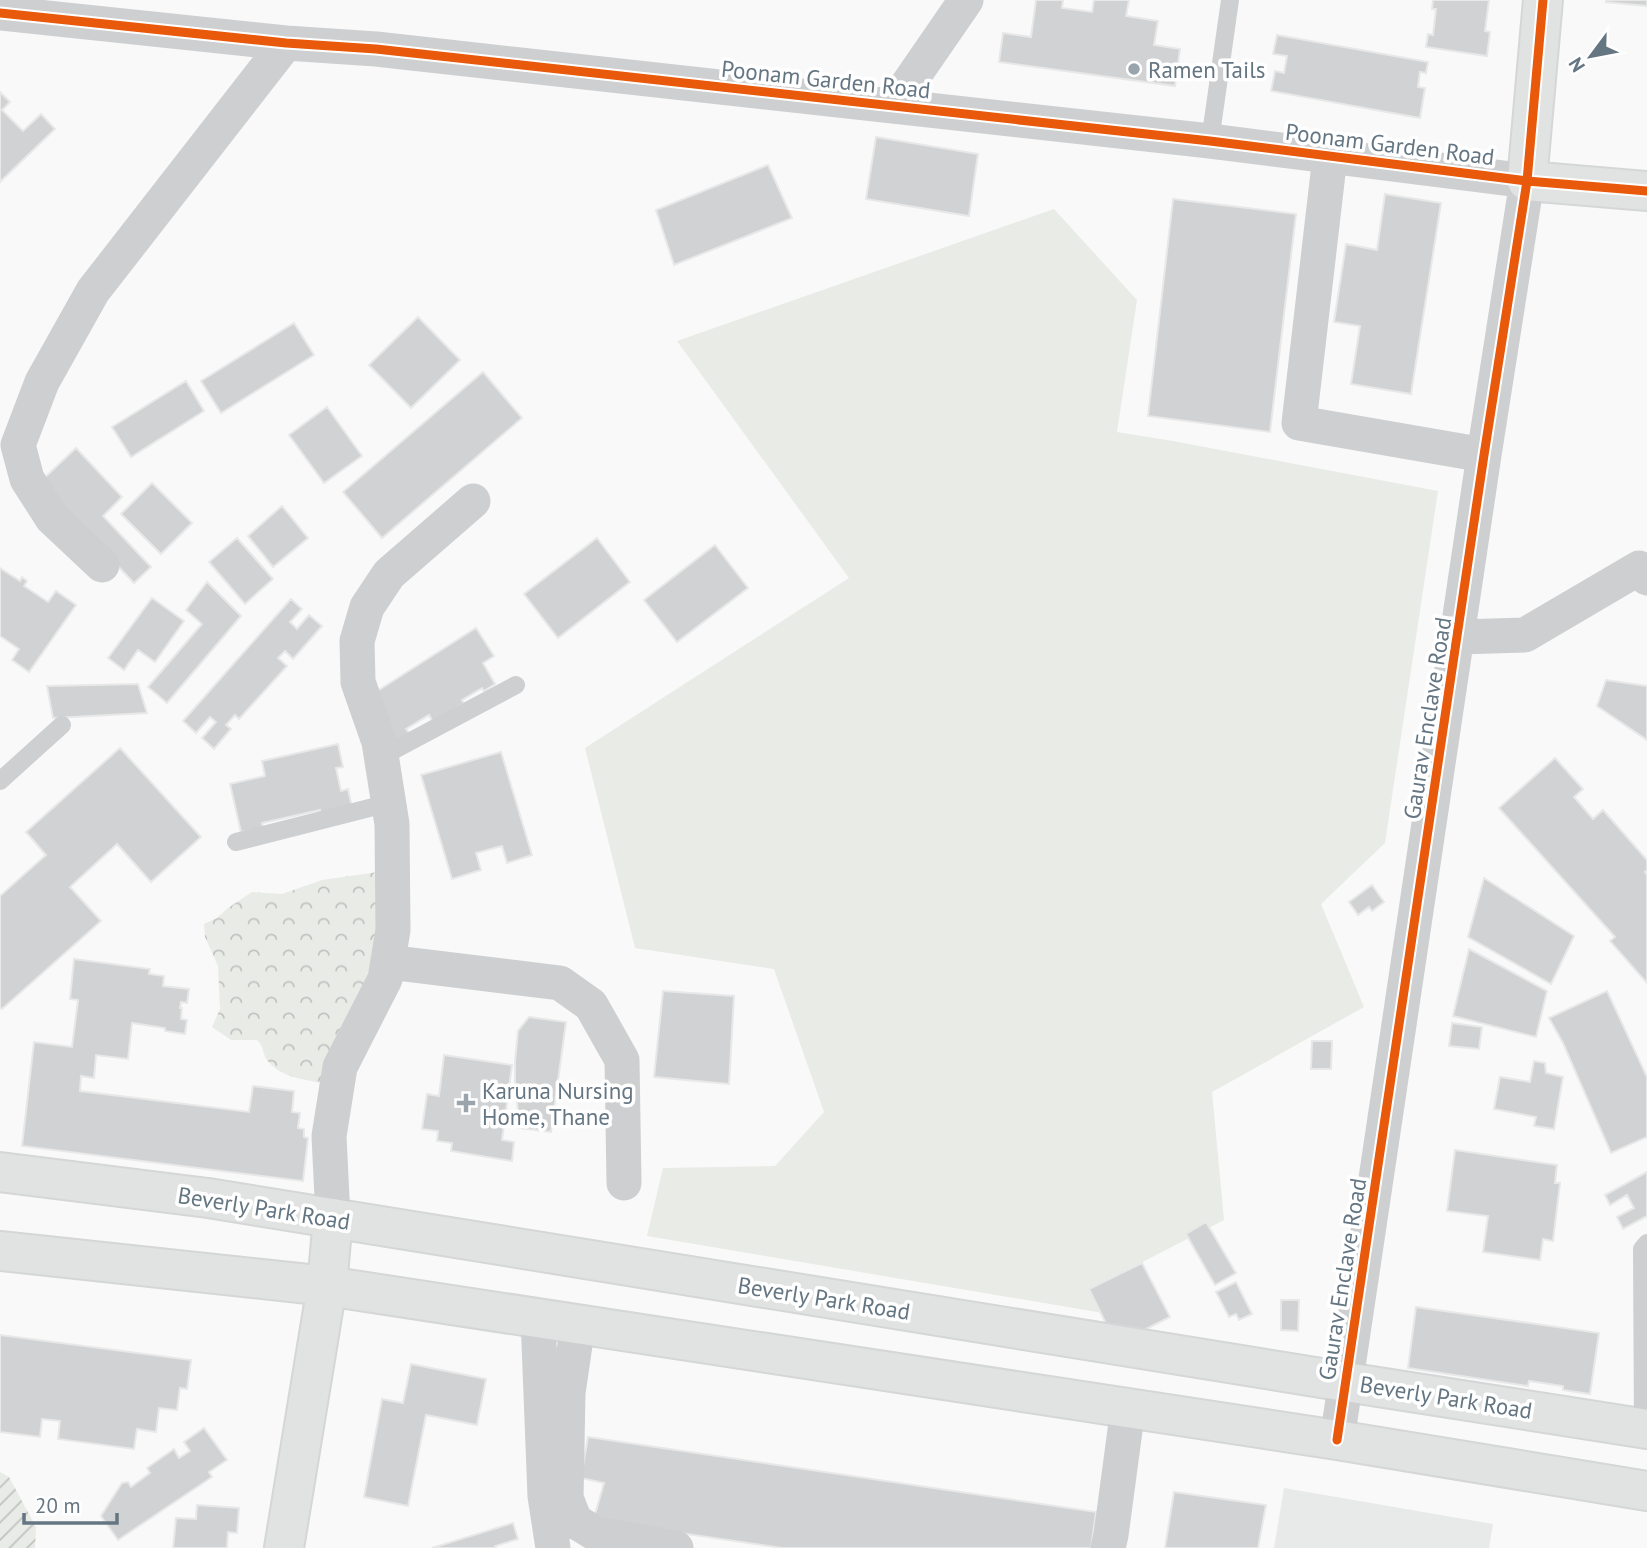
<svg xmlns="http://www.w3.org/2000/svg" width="1647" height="1548" viewBox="0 0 1647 1548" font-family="'PT Sans',sans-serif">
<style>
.built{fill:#e8e9e9}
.grass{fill:#e8ebe6}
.forest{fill:url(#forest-crowns)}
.garden{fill:url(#garden-furrows)}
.building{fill:#d0d2d3;stroke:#e8e8e8;stroke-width:2}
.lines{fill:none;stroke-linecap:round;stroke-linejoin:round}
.secondary-casing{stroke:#d5d6d7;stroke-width:42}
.lane{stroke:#cecfd0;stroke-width:18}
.street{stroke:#cecfd0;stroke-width:35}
.secondary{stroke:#e1e2e2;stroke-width:38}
.cycleway-casing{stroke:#fff;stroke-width:13}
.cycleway{stroke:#e8590c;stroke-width:9}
.poi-dot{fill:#99a4ac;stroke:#fff;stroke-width:2.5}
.labels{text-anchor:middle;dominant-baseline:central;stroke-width:7;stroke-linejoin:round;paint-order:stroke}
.poi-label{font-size:23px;fill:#657683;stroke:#fff;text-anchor:start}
.street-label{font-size:23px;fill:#657683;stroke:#fff}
</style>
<defs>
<pattern id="forest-crowns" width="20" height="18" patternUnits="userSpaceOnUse" patternTransform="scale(1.75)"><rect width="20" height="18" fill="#e8ebe6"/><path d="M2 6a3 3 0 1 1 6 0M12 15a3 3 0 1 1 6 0" fill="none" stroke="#c0c3c0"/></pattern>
<pattern id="garden-furrows" width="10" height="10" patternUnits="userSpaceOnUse" patternTransform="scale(1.75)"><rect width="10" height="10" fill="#e8ebe6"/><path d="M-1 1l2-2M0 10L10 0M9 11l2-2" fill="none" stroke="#c0c3c0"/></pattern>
</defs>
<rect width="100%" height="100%" fill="#f9f9f9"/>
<!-- built -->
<path class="built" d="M1284 1488 1493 1524 1489 1548H1274Z"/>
<!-- grass -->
<path class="grass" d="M1054 209 1137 300 1117 432 1173 441 1438 491 1385 843 1321 904 1364 1007 1212 1092 1224 1220 1098 1285 1103 1313 647 1236 663 1168 775 1166 824 1112 774 969 635 948 585 748 849 578 677 341Z"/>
<!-- forest -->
<path class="forest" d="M385 871 379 964 321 1083C302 1079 280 1077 267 1060 262 1053 264 1046 257 1040H231L212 1027 220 1009 218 966 205 937 204 924 217 918 228 908 252 892 282 894 322 880Z"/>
<!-- garden -->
<path class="garden" d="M0 1472 9 1477 36 1527 35 1548H0Z"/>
<!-- building -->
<path class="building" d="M1036 0H1063L1062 8 1092 12 1094 0H1129L1126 16 1158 21 1154 45 1180 49 1175 86 999 62 1003 33 1031 37Z
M1433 0H1489L1485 31 1490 32 1487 56 1426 47 1428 34 1433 35 1436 9H1432Z
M1606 0H1647V6L1606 2Z
M1277 35 1428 62 1426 73 1420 72 1418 87 1425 88 1420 118 1271 91 1275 71 1284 73 1287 56 1273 54Z
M0 92 10 102 2 110 23 131 41 114 55 129 0 182Z
M876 137 978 154 969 216 866 199Z
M768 165 792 218 674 265 656 210Z
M1385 194 1441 203 1411 394 1351 384 1360 326 1334 322 1346 244 1377 250Z
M1173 199 1296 214 1270 432 1148 416Z
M418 317 460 360 411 408 369 365Z
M294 323 314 355 221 413 201 381Z
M483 372 522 418 382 538 343 492Z
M186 381 204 411 131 457 112 427Z
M327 407 362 456 324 483 289 435Z
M76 448 122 497 103 516 151 567 134 583 39 483Z
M152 483 192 523 161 554 121 514Z
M282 506 308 538 273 567 248 536Z
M237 538 273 579 245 604 209 562Z
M597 538 630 582 558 638 524 594Z
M715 545 748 588 677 642 644 600Z
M0 568 20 581 22 577 27 581 24 586 48 602 56 591 76 605 29 672 12 660 19 649 0 636Z
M207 582 241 616 167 703 148 687 202 624 186 610Z
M152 598 184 621 155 662 138 650 124 670 108 658Z
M291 599 302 609 290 622 297 629 309 615 322 626 293 659 285 651 278 658 287 666 239 719 235 715 226 725 231 729 214 749 202 738 216 722 210 717 196 733 183 721Z
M476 628 494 656 483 663 495 684 484 691 482 688 462 700 464 703 433 722 429 715 406 729 410 734 397 742 368 697Z
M1606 680 1647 686V740L1597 706Z
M138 684 147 713 53 718 47 686Z
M338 744 343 767 336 768 341 791 348 789 353 812 322 818 320 810 262 823 263 828 241 832 230 784 265 776 262 761Z
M120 748 201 837 151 882 117 844 70 887 101 921 2 1009 0 1007V896L46 855 26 832Z
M501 752 532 855 507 863 502 846 476 853 481 870 452 879 421 775Z
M1555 758 1583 789 1574 797 1593 819 1603 810 1647 860V870L1645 872 1647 875V983L1610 941 1615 937 1499 808Z
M1484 878 1574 936 1551 984 1468 937Z
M1372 885 1384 902 1372 911 1369 907 1358 915 1349 902Z
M1469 949 1547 991 1536 1037 1453 1016Z
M74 959 150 969 149 974 164 976 163 986 189 989 187 1003 181 1002 180 1008H182L181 1019 187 1020 185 1034 165 1031V1028L132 1023 128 1059 96 1055 94 1078 81 1076 80 1091 249 1112 253 1086 294 1091 292 1112 300 1113 298 1128 304 1129V1137L308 1138 303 1181 22 1146 34 1042 72 1047 78 1000 70 999Z
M663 991 734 996 729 1084 654 1077Z
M1607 991 1647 1077V1137L1611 1153 1563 1043 1549 1018Z
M529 1017 566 1022 551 1132 518 1128 519 1118 515 1087V1062L518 1031Z
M1452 1023 1482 1027 1479 1049 1449 1046Z
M1312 1041H1332L1331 1069H1311Z
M444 1055 512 1065 502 1140 514 1142 512 1161 451 1151 452 1143 437 1141 438 1131 422 1129 427 1094 439 1096Z
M1534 1061 1545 1063 1546 1073 1563 1077 1554 1129 1534 1126 1536 1117 1494 1109 1500 1077 1530 1082Z
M1455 1150 1557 1165 1555 1183H1560L1553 1241 1543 1239 1540 1260 1483 1252 1488 1216 1447 1211Z
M1647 1172V1216L1623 1229 1617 1217 1634 1208 1627 1195 1610 1205 1605 1195Z
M1206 1222 1236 1273 1215 1285 1186 1234Z
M1142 1263 1170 1317 1116 1344 1089 1289Z
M1236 1282 1252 1314 1239 1320 1236 1314 1229 1317 1216 1292Z
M1281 1300H1299L1298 1331 1281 1330Z
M1416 1307 1599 1333 1590 1394 1563 1390V1386L1529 1381 1528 1386 1408 1368Z
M0 1335 191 1360 187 1389 180 1388 177 1410 159 1408 156 1432 137 1429 134 1449 58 1439 60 1421 42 1419 40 1437 0 1432Z
M411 1364 486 1379 477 1425 426 1415 408 1506 364 1497 382 1399 403 1403Z
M204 1428 227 1460 209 1472 212 1477 118 1540 101 1516 122 1483 128 1482 131 1487 150 1473 147 1468 174 1449 179 1458 190 1451 184 1442Z
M588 1437 1096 1512 1091 1548H782L591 1520 596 1511 604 1483 581 1478Z
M1174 1492 1266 1505 1258 1548H1165Z
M197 1505 239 1508 237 1533 228 1532 227 1548H173L176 1518 196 1519Z
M513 1523 518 1539 495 1546 496 1548H432Z"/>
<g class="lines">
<!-- secondary casing -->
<g class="secondary-casing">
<path id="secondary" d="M1543 0 1527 181 1647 191
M0 1172 208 1198 1346 1382 1647 1429
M0 1251 327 1286 1337 1440 1647 1491
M284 1548 327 1286 333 1218"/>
</g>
<!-- lane -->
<path class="lane" d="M1210 141 1230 0
M381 757 516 685
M0 781 62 725
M236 842 389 803
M1643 1428 1642 1249 1647 1243"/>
<!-- street -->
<path class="street" d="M0 13 286 43 376 49 1210 141 1527 181 1484 455 1337 1440
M893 106 966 0
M1330 156 1299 423 1484 455
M102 565 52 518 27 479 18 445 42 382 93 291 286 43
M1458 637 1525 635 1639 568 1647 578
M388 962 560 983 591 1005 622 1060 624 1183
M333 1218 329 1136 340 1067 385 979 393 930 392 824 379 742 358 682 357 641 367 607 389 574 473 501
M538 1318 545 1496 553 1548
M578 1324 568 1393 566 1498 575 1521 596 1534 676 1548
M1108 1548 1111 1535 1128 1408"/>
<!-- secondary -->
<use href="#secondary" class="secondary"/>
<!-- cycleway casing -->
<g class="cycleway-casing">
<path id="cycleway" d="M0 13 286 43 376 49 1210 141 1527 181 1647 191
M1337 1440 1484 455 1527 181 1543 0"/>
</g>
<!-- cycleway -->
<use href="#cycleway" class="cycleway"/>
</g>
<!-- markers -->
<g class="poi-dot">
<circle cx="1134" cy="69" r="7"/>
<path d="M462.5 1092.5h7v7h7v7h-7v7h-7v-7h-7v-7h7z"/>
</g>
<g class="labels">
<!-- poi labels -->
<g class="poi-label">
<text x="1148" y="69">Ramen Tails</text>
<text x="482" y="1090">Karuna Nursing<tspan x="482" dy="26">Home, Thane</tspan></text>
</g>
<!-- street labels -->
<g class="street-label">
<text transform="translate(826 79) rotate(6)">Poonam Garden Road</text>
<text transform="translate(1390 144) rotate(7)">Poonam Garden Road</text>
<text transform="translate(1427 718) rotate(-81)">Gaurav Enclave Road</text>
<text transform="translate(264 1208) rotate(9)">Beverly Park Road</text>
<text transform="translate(1342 1279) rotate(-81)">Gaurav Enclave Road</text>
<text transform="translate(824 1298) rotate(9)">Beverly Park Road</text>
<text transform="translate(1446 1397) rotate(9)">Beverly Park Road</text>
</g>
</g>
<!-- north arrow -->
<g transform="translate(1591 56) rotate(238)" stroke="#ffffff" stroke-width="5" paint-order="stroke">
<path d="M0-5L12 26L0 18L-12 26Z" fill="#657683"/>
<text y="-10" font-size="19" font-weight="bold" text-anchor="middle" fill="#657683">N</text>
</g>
<!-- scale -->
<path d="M24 1513v10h93v-10" fill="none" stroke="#657683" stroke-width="3.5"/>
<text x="35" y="1513" font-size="21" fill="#657683" stroke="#ffffff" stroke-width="5" paint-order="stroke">20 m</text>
</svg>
